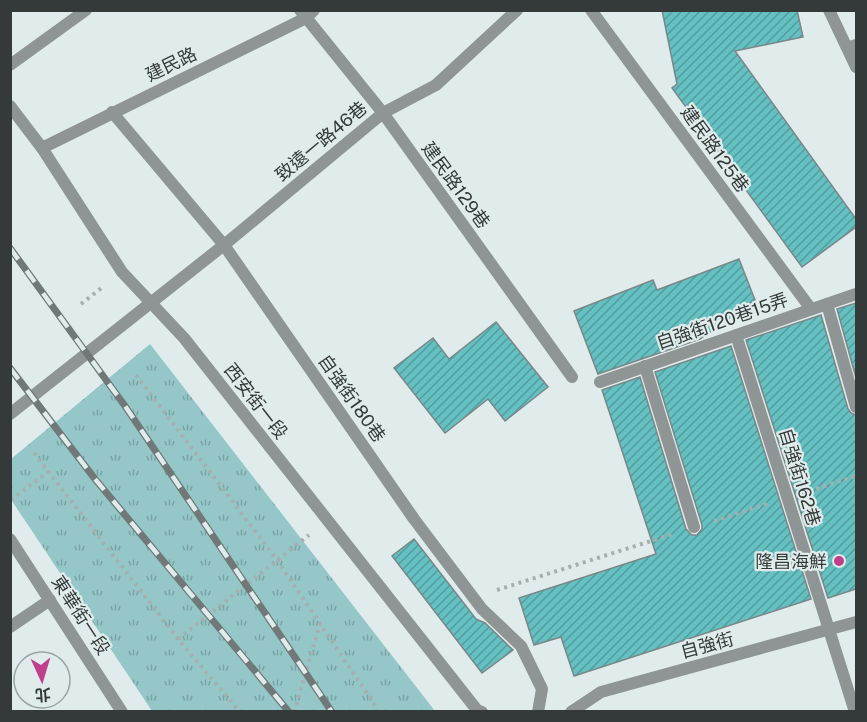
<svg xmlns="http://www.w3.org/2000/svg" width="867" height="722" viewBox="0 0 867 722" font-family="'Public Sans','Noto Sans TC',sans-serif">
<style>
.grass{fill:url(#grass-tufts)}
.building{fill:url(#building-hatch);stroke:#7b8687;stroke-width:1.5}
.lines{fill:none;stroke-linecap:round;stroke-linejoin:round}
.path{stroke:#a5afaf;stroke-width:4;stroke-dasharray:3 4.5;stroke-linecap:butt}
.service{stroke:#8f9494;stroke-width:12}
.minor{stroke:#8f9494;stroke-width:12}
.tertiary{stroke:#8f9494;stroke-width:12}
.rail-casing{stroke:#707878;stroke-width:7}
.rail{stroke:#e0ecec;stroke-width:4.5;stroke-dasharray:14;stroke-linecap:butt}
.poi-dot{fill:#bf3f8a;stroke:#e0ecec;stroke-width:2}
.labels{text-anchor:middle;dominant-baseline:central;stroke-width:4.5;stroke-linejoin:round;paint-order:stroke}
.street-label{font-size:18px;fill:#343939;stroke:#e0ecec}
.poi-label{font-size:18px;fill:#343939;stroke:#e0ecec;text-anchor:end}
</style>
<defs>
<pattern id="grass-tufts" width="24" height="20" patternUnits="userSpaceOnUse" patternTransform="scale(1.5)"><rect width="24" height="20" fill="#95c7c8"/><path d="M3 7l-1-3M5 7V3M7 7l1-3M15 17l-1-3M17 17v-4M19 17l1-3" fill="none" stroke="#7aa3a3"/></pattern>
<pattern id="building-hatch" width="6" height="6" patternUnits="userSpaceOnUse" patternTransform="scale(1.5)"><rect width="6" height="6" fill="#65c0c2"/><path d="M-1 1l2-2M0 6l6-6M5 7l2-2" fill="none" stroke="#549d9f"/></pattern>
</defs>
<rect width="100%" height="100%" fill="#e0ecec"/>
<!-- grass -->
<path class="grass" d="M150 344 435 711H152L10 498 11 459Z"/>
<!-- building -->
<path class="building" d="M662 10H797L803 37 735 51 856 219V227L802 267 672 88 677 84Z
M739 259 755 300 700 339 598 374 574 311 653 280 657 290Z
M856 303V378L837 309Z
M821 315 848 409 851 413 856 415V589L828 598 746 340Z
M496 322 548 387 505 421 488 399 445 433 394 368 433 338 449 359Z
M731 346 811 599 574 676 561 637 534 645 519 598 656 554 602 390 640 377 686 529 692 535H697L702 529V525L655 372Z
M414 539 476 619 485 623 513 650 482 673 392 556Z"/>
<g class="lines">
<!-- path -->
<path class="path" d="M81 304 104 286
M136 375 277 560 377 708V712
M34 453 178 639 240 712
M809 491 856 476
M11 500 48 472
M714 521 767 504
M497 590 673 534
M178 639 309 535
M294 712 320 624"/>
<!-- service -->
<path class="service" d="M591 10 811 309
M827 304 856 407
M645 366 694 527
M10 627 50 600"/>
<!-- minor -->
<path class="minor" d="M300 10 383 113 572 377
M829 10 847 48 856 45
M847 48 856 67
M10 65 86 10
M112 112 224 245 414 519 482 609 521 646 542 689 538 712
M42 148 306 18 314 10
M736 335 855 712
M600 382 856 294
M10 414 224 245 383 113 436 85 517 10
M571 712 601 692 856 622"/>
<!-- tertiary -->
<path class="tertiary" d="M10 106 42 148 122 272 184 338 477 710 482 712
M10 539 122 712"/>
<!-- rail casing -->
<g class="rail-casing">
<path id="rail" d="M10 248 125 406 332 712
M10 368 95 479 289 712"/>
</g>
<!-- rail -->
<use href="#rail" class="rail"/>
</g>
<!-- markers -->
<circle class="poi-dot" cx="839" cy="561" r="6"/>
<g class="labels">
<!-- street labels -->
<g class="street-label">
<text transform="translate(171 64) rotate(-26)">建民路</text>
<text transform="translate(321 141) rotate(-40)">致遠一路46巷</text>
<text transform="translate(715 149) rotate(54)">建民路125巷</text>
<text transform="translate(456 185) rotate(54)">建民路129巷</text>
<text transform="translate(722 321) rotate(-19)">自強街120巷15弄</text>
<text transform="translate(352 398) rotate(55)">自強街180巷</text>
<text transform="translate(256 401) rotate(52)">西安街一段</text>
<text transform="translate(800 477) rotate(73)">自強街162巷</text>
<text transform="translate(81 615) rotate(57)">東華街一段</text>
<text transform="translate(707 645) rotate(-15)">自強街</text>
</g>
<!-- poi labels -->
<g class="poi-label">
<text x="827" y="561">隆昌海鮮</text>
</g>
</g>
<!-- border -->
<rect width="867" height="722" fill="none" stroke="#343939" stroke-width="24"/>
<!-- north arrow -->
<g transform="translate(42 680) rotate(176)"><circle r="28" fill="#e0ecec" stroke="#9ba4a4" stroke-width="1.5"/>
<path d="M0-4.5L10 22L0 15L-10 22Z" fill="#bf3f8a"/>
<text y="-9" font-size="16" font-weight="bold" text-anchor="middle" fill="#343939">北</text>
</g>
</svg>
